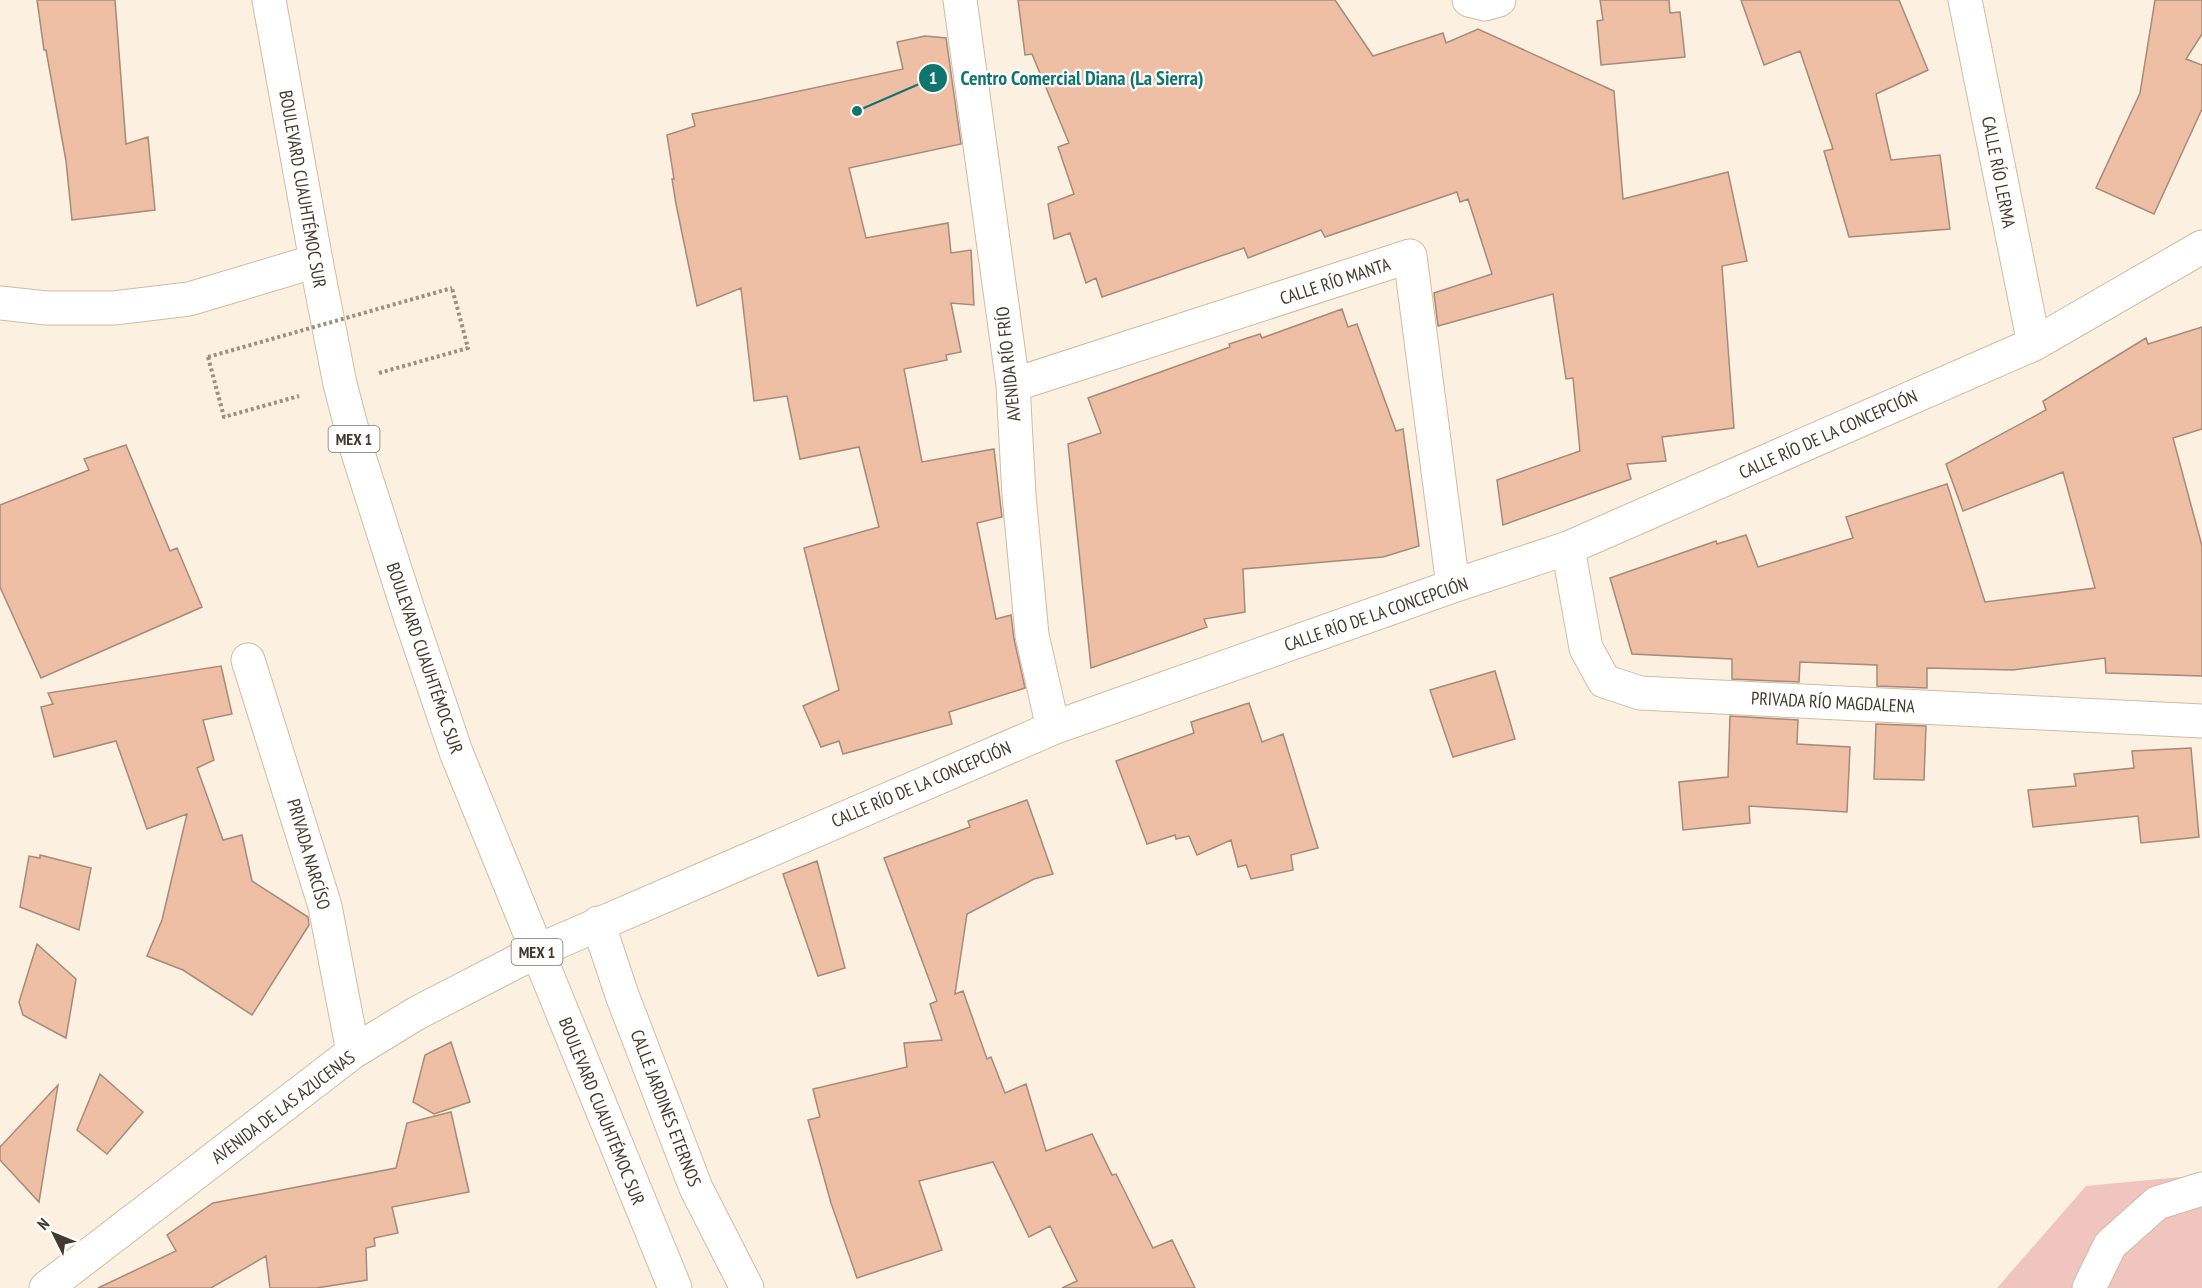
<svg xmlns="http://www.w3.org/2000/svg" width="2202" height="1288" viewBox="0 0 2202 1288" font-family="'PT Sans Narrow',sans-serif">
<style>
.green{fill:#f0c5bf}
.building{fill:#eebfa4;stroke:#a68a7a;stroke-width:1.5}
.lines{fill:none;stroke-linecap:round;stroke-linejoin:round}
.minor-casing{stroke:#cfbca2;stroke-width:35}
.major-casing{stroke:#cfbca2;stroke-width:35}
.path{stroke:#998f82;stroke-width:4;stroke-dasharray:3 3;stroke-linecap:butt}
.minor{stroke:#fff;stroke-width:33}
.major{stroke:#fff;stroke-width:33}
.path-bridge{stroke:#998f82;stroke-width:4;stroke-dasharray:3 3;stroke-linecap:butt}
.labels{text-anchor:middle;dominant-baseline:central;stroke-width:4.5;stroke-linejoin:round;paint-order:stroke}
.shield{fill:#fff;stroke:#7b756d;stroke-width:1.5}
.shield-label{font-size:16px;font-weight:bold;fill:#423a2f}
.street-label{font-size:18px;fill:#423a2f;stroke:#fff}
.leader{fill:none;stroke:#0f766e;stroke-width:2}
.callout-dot{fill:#0f766e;stroke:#fff;stroke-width:2}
.mark-label{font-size:18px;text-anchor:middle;font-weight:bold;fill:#fff}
.callout-label{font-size:20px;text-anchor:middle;font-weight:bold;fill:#0f766e;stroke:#fff;stroke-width:4.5;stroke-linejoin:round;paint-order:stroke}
</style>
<rect width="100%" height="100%" fill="#fcf0e0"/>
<!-- green -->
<path class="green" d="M2202 1175V1288H1997L2086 1186Z"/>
<!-- building -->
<path class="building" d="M37 0H115L126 144 148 137 155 210 72 220 66 161 46 50H44Z
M1018 0H1335L1373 56 1443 33 1446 43 1478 29 1614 91 1623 199 1728 172 1747 261 1722 266 1734 428 1662 437 1666 461 1627 464 1631 479 1503 525 1497 480 1580 451 1573 378 1566 379 1553 294 1438 326 1434 293 1492 274 1468 199 1460 202 1457 192 1325 237 1321 230 1248 258 1244 248 1102 297 1096 278 1086 283 1070 233 1054 239 1048 204 1074 194 1058 147 1069 143 1032 54 1025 55Z
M1600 0H1669L1670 13 1680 12 1685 57 1601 65 1597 21 1603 20Z
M1741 0H1899L1928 70 1876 94 1891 160 1940 155 1950 229 1849 237 1824 151 1833 149 1800 51 1764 65Z
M2155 0H2202V34L2186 59 2202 65V109L2154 214 2096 188 2140 93Z
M925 36 946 38 961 144 849 168 866 238 948 223 951 253 971 250 974 305 951 303 961 352 946 355 947 360 904 369 922 462 994 449 1002 517 977 523 996 619 1011 615 1014 639 1025 688 949 712 952 724 843 754 839 741 821 747 803 706 839 690 804 548 879 527 859 447 800 459 787 396 754 401 741 288 697 306 676 204 672 179H674L667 135 695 126 692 114 903 69 897 42Z
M1342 309 1348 327 1357 324 1396 431 1403 429 1419 546 1383 557 1243 569 1245 612 1204 619 1207 627 1091 668 1068 444 1101 433 1088 398 1230 347 1229 344 1260 334 1262 338Z
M2202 327V429L2173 438 2202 546V676L2106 673 2105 658 2013 670 1927 668V688L1877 686V665L1800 662 1799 682 1732 679V659L1632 654 1610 578 1716 541 1717 544 1746 535 1758 567 1853 538 1846 517 1947 484 1985 602 2095 588 2063 472 1963 511 1946 464 2046 410 2043 401 2146 338 2148 344Z
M126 445 170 551 177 548 202 607 41 678 0 587V505L89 470 84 459Z
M221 666 232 714 203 720 214 760 197 768 223 840 242 835 252 881 308 917 309 925 252 1015 183 970 147 956 162 920 187 814 147 829 116 741 54 757 41 707 53 704 48 693Z
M1495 671 1515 739 1453 757 1430 690Z
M1249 703 1262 742 1283 734 1318 848 1291 855 1293 870 1251 879 1246 865 1238 867 1231 840 1197 855 1189 836 1176 839 1175 835 1147 844 1116 761 1194 733 1191 722Z
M1730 716 1798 720 1797 744 1850 747 1847 812 1749 806 1750 823 1683 830 1679 782 1728 777Z
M1876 724 1926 726 1924 780 1874 779Z
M2191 748 2199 837 2141 843 2138 816 2033 827 2028 790 2076 786 2074 774 2134 768 2132 751Z
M1027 800 1053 874 1034 879 967 914 955 994 963 991 987 1059 991 1057 1005 1093 1026 1084 1046 1151 1092 1134 1112 1175 1116 1174 1153 1248 1172 1240 1195 1288H1062L1077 1281 1050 1226 1029 1237 993 1162 919 1181 942 1250 857 1278 831 1203 808 1120 820 1117 813 1089 907 1067 904 1043 942 1040 930 1004 937 1001 884 858 970 827 968 821Z
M40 855 91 868 79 930 20 907 29 856 40 858Z
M817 861 845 968 818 976 783 874Z
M37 944 76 979 66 1038 23 1015 19 1002Z
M451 1042 470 1102 434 1114 413 1102 425 1055Z
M100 1074 143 1112 107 1154 77 1130Z
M58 1085 39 1202 0 1160V1147Z
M451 1112 469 1192 392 1207 398 1233 374 1238 375 1246 366 1248 367 1280 316 1288H270L266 1256 211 1288H98L176 1251 167 1235 213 1203 396 1168 407 1123Z"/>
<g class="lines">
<!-- minor casing -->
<g class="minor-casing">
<path id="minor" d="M960 0 1013 385 1019 495 1032 635 1053 728
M1469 0 1485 4 1499 0
M1965 0 2034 344
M0 303 46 308H114L189 299 316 261
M1013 385 1410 256 1453 586
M1568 548 1586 648 1604 681 1640 693 2202 721
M248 660 325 906 353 1052
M598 923 622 995 696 1188 747 1288
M46 1288 353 1052 417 1013 537 951 1053 728 1453 586 1568 548 2034 344 2202 247
M2089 1288 2110 1245 2157 1203 2202 1189"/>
</g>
<!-- major casing -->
<g class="major-casing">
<path id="major" d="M269 0 316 261 340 384 358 453 409 613 456 752 675 1288"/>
</g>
<!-- path -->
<path class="path" d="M208 357 224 417 299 396
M379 373 468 348 452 288"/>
<!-- minor -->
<use href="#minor" class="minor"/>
<!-- major -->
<use href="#major" class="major"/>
<!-- path-bridge -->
<path class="path-bridge" d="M208 357 452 288"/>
</g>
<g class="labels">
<!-- shield labels -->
<g class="shield">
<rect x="328.5" y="426" width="51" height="26" rx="4.5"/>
<rect x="511.5" y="939" width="51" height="26" rx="4.5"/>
</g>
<g class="shield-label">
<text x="354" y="439">MEX 1</text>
<text x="537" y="952">MEX 1</text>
</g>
<!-- street labels -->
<g class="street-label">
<text transform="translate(1999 172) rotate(79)">CALLE RÍO LERMA</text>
<text transform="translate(303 189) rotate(80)">BOULEVARD CUAUHTÉMOC SUR</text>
<text transform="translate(1335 281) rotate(-18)">CALLE RÍO MANTA</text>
<text transform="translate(1008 364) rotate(-96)">AVENIDA RÍO FRÍO</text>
<text transform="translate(1828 434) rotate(-24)">CALLE RÍO DE LA CONCEPCIÓN</text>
<text transform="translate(1376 614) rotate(-19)">CALLE RÍO DE LA CONCEPCIÓN</text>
<text transform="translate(425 658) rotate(71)">BOULEVARD CUAUHTÉMOC SUR</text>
<text transform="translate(1833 702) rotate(3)">PRIVADA RÍO MAGDALENA</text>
<text transform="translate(921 784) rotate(-23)">CALLE RÍO DE LA CONCEPCIÓN</text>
<text transform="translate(309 854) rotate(74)">PRIVADA NARCÍSO</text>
<text transform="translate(283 1107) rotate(-37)">AVENIDA DE LAS AZUCENAS</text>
<text transform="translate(666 1108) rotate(69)">CALLE JARDINES ETERNOS</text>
<text transform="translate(602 1111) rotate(68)">BOULEVARD CUAUHTÉMOC SUR</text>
</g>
</g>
<!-- callouts -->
<path class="leader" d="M857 111L933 78"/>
<g class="callout-dot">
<circle cx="857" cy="111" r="6"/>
<circle cx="933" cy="78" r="15"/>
</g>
<g class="mark-label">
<text x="933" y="84">1</text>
</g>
<g class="callout-label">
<text x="1082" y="85">Centro Comercial Diana (La Sierra)</text>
</g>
<!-- north arrow -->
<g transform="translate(54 1234) rotate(313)" stroke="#ffffff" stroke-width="4.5" paint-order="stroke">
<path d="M0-4.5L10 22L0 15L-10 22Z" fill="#423a2f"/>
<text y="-9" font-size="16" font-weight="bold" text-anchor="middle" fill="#423a2f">N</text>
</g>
</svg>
